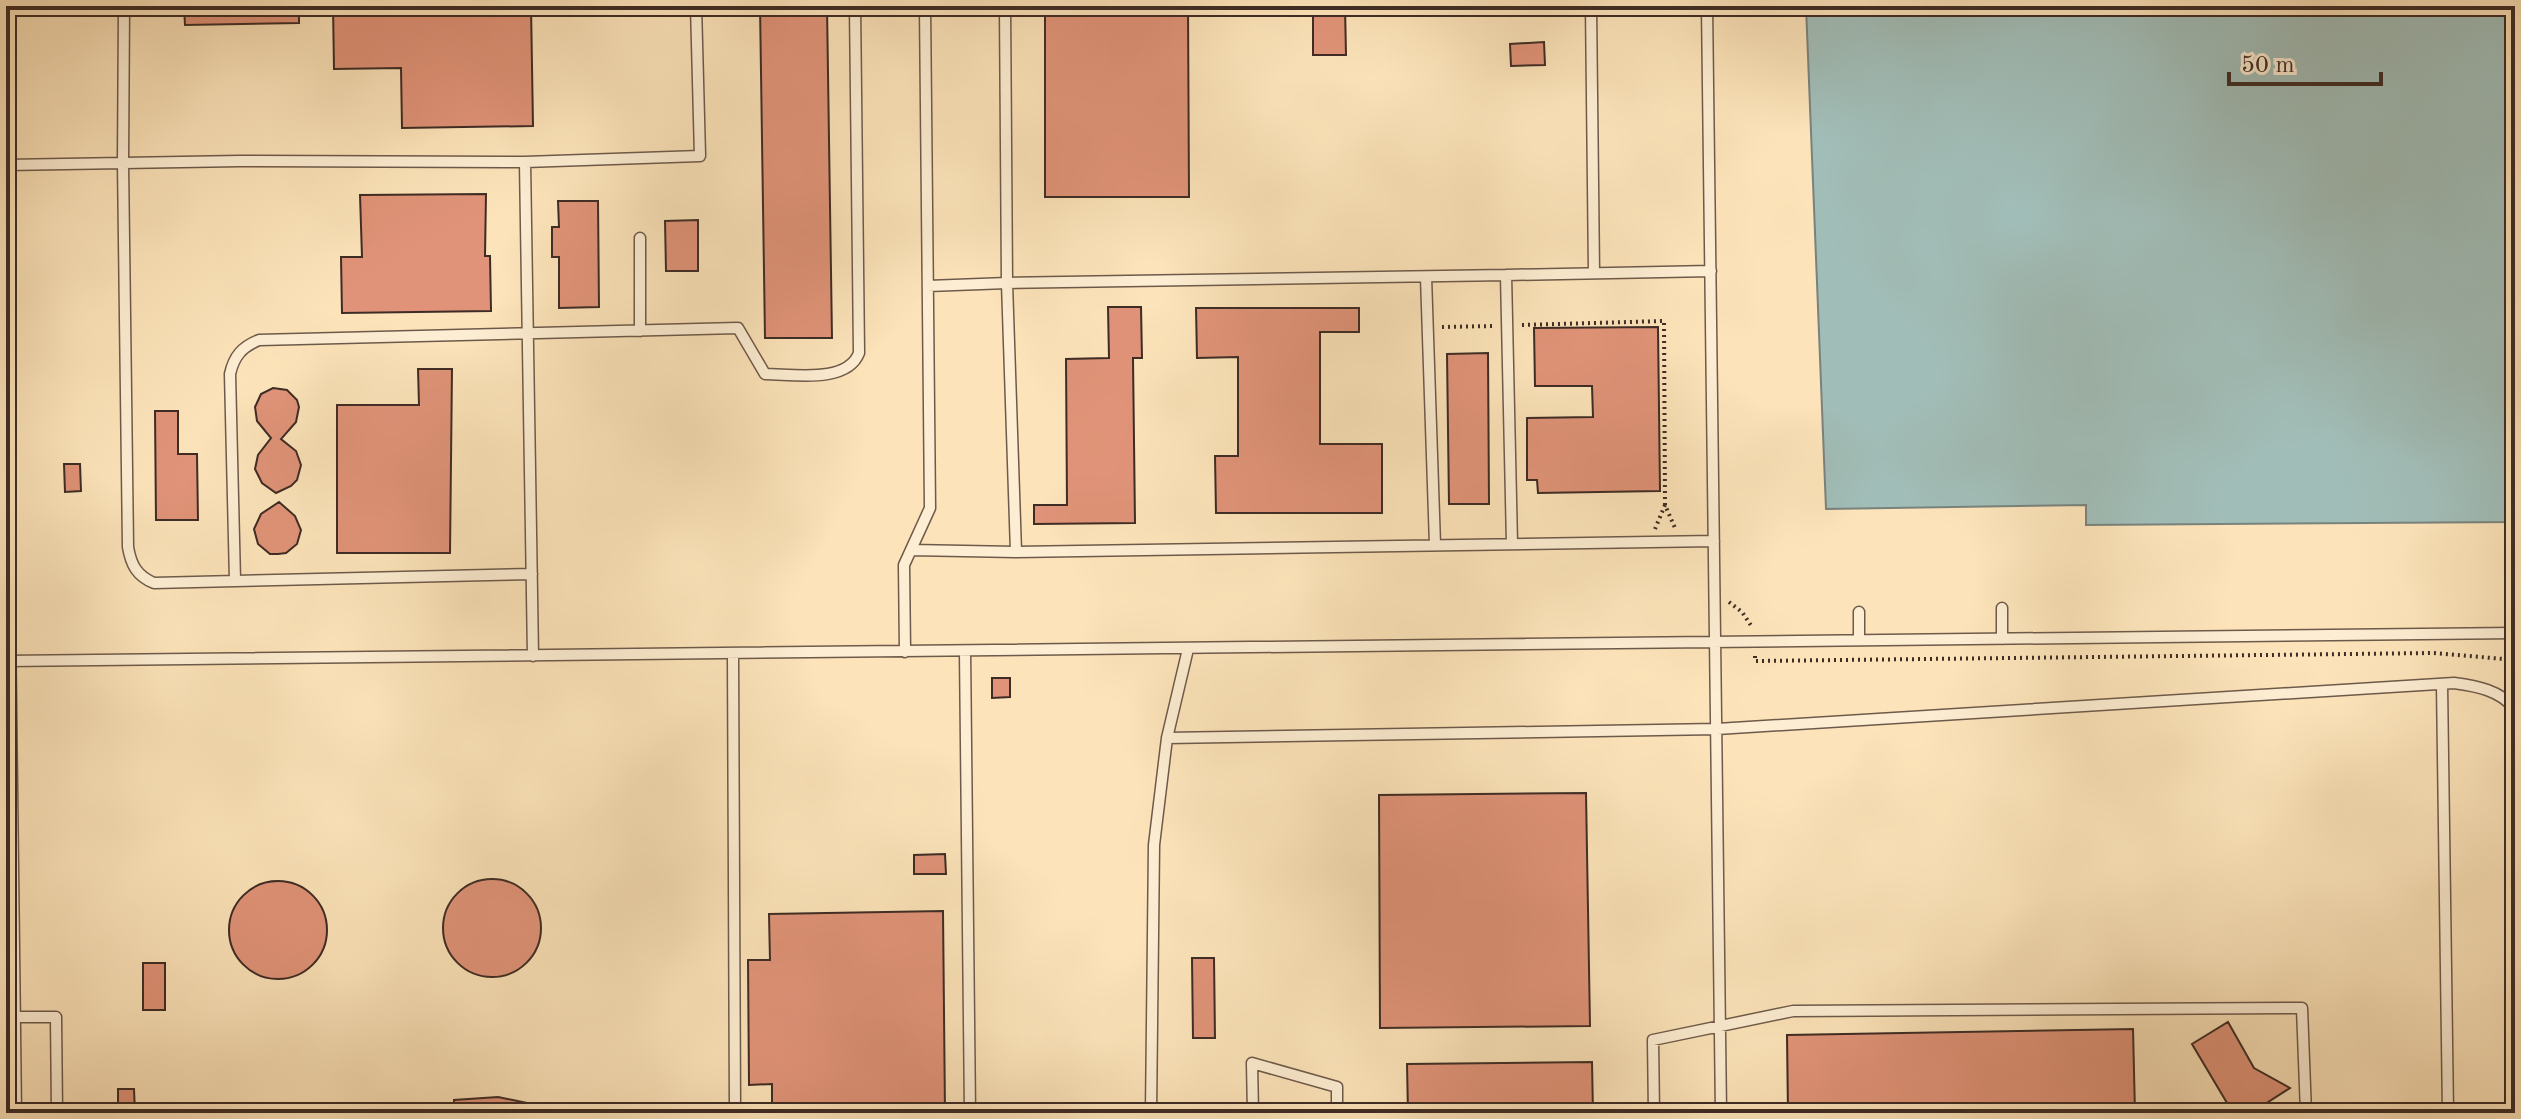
<svg xmlns="http://www.w3.org/2000/svg" width="2521" height="1119" viewBox="0 0 2521 1119" font-family="'Old Standard TT',serif">
<style>
.water{fill:#a1bdb7;stroke:#79837d;stroke-width:2}
.building{fill:#e09378;stroke:#3e2c25;stroke-width:2}
.lines{fill:none;stroke-linecap:round;stroke-linejoin:round}
.service-casing{stroke:#6e5a4a;stroke-width:13}
.path{stroke:#3e2c25;stroke-width:4;stroke-dasharray:2 4;stroke-linecap:butt}
.service{stroke:#fdedd2;stroke-width:10}
</style>
<rect width="100%" height="100%" fill="#fce3b9"/>
<filter id="stains"><feTurbulence type="fractalNoise" baseFrequency=".0025" numOctaves="4"/><feColorMatrix values="0 0 0 0 .2 0 0 0 0 .09 0 0 0 0 .02 0 0 0 .5 -.17"/></filter>
<radialGradient id="worn" r=".72"><stop offset=".6" stop-color="#630" stop-opacity="0"/><stop offset="1" stop-color="#630" stop-opacity=".3"/></radialGradient>
<!-- water -->
<path class="water" d="M1806 6H2506L2515 407V522L2086 525V505L1826 509Z"/>
<!-- building -->
<path class="building" d="M184 6H299V23L185 25Z
M333 6H531L533 126 402 128 401 68 334 69Z
M760 6H827L832 338H765Z
M1045 6H1188L1189 197H1045Z
M1345 6 1346 55H1313V7Z
M1544 42 1545 65 1511 66 1510 44Z
M486 194 485 256H490L491 311 342 313 341 257H362L360 195Z
M558 201H598L599 307 559 308V257H552V227H559Z
M698 220V271H666L665 221Z
M1108 307H1141L1142 358H1133L1135 523 1034 524V505H1067L1066 359 1109 358Z
M1196 308H1359V332H1320V444H1382V513H1216L1215 456H1238V357L1197 358Z
M1658 327 1660 491 1538 493 1537 480H1527V418L1593 417 1592 386H1535L1534 328Z
M1488 353 1489 504H1449L1447 354Z
M418 369H452L450 553H337V405H419Z
M273 388 287 390 297 400 299 407 296 422 281 439 296 451 301 465 297 480 291 486 276 493 262 483 255 469 258 455 271 438 257 421 255 407 261 394Z
M155 411H178V454H197L198 520H156Z
M64 464H80L81 491 65 492Z
M279 502 295 516 301 530 297 544 286 553 278 554H270L258 544 254 529 261 514Z
M992 678H1010V697L992 698Z
M1586 793 1590 1026 1380 1028 1379 795Z
M945 854 946 874H914V855Z
M443 928a49 49 0 1 1 98 0a49 49 0 1 1-98 0Z
M229 930a49 49 0 1 1 98 0a49 49 0 1 1-98 0Z
M943 911 945 1113H772V1084L749 1085 748 960H770L769 914Z
M1192 958H1214L1215 1038H1193Z
M143 963H165V1010H143Z
M2228 1022 2254 1068 2290 1088 2251 1113H2233L2192 1044Z
M2133 1029 2135 1113H1788L1787 1035Z
M1592 1062 1593 1113H1408L1407 1064Z
M118 1089H134L135 1113H118Z
M498 1097 537 1105 536 1113H454V1100Z"/>
<g class="lines">
<!-- service casing -->
<g class="service-casing">
<path id="service" d="M124 6 123 163 128 547C131 565 137 576 154 583L532 574
M1005 6 1007 283 1506 275
M1591 6 1594 273
M1707 6 1721 1113
M525 162 700 156 696 6
M6 165 240 161 525 162 533 656
M640 238V331
M1426 277 1435 545
M6 296 16 1113
M1512 544 1506 275 1711 271
M911 550 1016 552 1007 283 928 286
M1016 552 1714 541
M235 581 230 374C234 356 242 347 259 340L738 328 765 374C793 374 847 384 859 353L855 6
M2002 608V639
M1859 612V640
M965 651 970 1113
M905 652 904 565 930 508 925 6
M733 654 735 1113
M6 661 2515 633
M2442 684 2448 1113
M1167 738 1717 729 2454 683C2476 686 2500 690 2515 709
M14 1017H56L57 1113
M1151 1113 1154 845 1167 738 1188 649
M1253 1113 1252 1063 1337 1087V1113
M1654 1113 1653 1040 1793 1011 2302 1008 2306 1113"/>
</g>
<!-- path -->
<path class="path" d="M1522 325 1664 321 1665 505 1675 528
M1442 327 1493 326
M1655 529 1665 505
M1729 602 1742 612 1752 627
M1755 656V661L2434 653 2515 660"/>
<!-- service -->
<use href="#service" class="service"/>
</g>
<!-- margin -->
<rect width="2521" height="1119" fill="none" stroke="#fce3b9" stroke-width="32"/>
<rect x="8" y="8" width="2505" height="1103" fill="none" stroke="#3e2c25" stroke-width="4"/>
<rect x="16" y="16" width="2489" height="1087" fill="none" stroke="#3e2c25" stroke-width="2"/>
<!-- scale -->
<path d="M2229 72v12h152v-12" fill="none" stroke="#3e2c25" stroke-width="4"/>
<text x="2241" y="72" font-size="24" fill="#3e2c25" stroke="#fdedd2" stroke-width="6" paint-order="stroke">50 m</text>
<rect width="100%" height="100%" filter="url(#stains)"/>
<rect width="100%" height="100%" fill="url(#worn)"/>
</svg>
